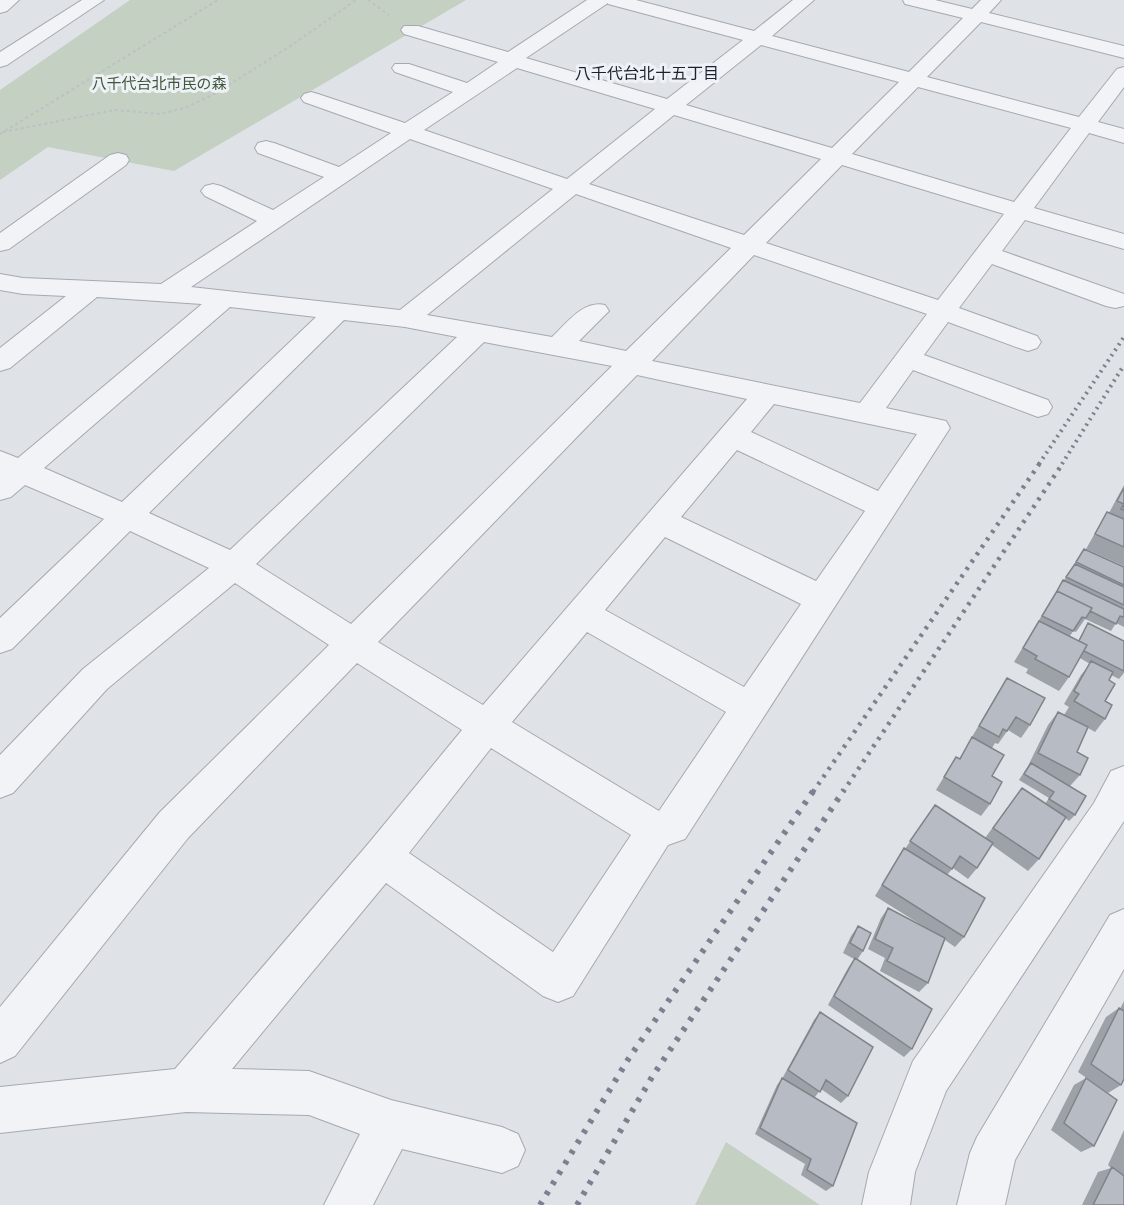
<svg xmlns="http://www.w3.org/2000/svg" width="1124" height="1205" viewBox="0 0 1124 1205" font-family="Lato,'Noto Sans JP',sans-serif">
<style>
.green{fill:#c4d0c1}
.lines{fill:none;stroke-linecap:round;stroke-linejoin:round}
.minor-casing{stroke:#a5a9b1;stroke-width:2}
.path{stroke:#bec0c6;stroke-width:2;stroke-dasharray:3 3;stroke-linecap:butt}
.minor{fill:#f2f3f6;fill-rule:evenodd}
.rail-far2{stroke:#7a818f;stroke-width:4;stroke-dasharray:2 4.5;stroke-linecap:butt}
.rail-far1{stroke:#7a818f;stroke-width:4.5;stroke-dasharray:3 6;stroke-linecap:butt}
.rail{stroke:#7a818f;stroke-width:6;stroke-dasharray:4 8;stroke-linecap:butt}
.wall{fill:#9da1a8}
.building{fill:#b7bbc3;stroke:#808388;stroke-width:1.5}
.labels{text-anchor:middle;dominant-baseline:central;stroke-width:6;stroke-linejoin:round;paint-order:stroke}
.far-park-label{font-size:15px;fill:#3d5738;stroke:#eef1f5}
.far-neighbourhood-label{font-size:16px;fill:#1c212e;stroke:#eef1f5}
</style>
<rect width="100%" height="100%" fill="#dfe2e7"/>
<!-- green -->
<path class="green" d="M130 0H466L174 171 48 147 0 180V90Z
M726 1142 820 1205H695Z"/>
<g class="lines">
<!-- minor casing -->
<g class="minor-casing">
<path id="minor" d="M0 0H19L7 11 0 13Z
M82 0H104L7 65 0 67V52Z
M587 0H636L754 31 793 0H814L772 36 909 72 963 18 905 4 903 0H935L972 9 981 0H1001L989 13 1124 46V58L981 22 927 77 1079 117 1117 69 1124 67V87L1098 122 1124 129V143L1089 133 1034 208 1124 234V249L1025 220 1002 251 1124 294V306L1115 308 1106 306 992 264 959 308 1037 336 1041 342 1037 348 1028 351 1019 348 948 322 924 355 1048 400 1052 407 1048 414 1038 417 913 370 886 408 946 421 950 428 685 839 668 845 573 996 558 1002 543 996 386 883 232 1069 309 1071 391 1100 502 1127 518 1134 525 1150 518 1166 502 1173 402 1149 373 1205H324L360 1134 309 1115 186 1112 0 1133V1087L175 1069 368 844 462 730 357 663 188 838 15 1056 0 1063V1007L160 812 329 645 235 583 107 689 13 793 0 798V755L83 669 209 568 130 531 12 649 0 653V618L104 519 25 485 11 497 0 500V451L18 458 202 304 97 297 10 368 0 371V348L66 296 23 294 0 290V274L23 278 161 284 257 221 205 196 201 191 205 186 213 184 221 186 273 210 324 177 258 153 255 148 258 143 266 141 274 143 339 167 391 133 304 102 301 98 304 94 311 92 318 94 405 123 453 92 395 72 392 68 395 64H409L467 83 498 62 404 34 401 30 404 26H418L508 52ZM608 3V4L743 40 667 99 526 58ZM761 45 899 82 832 148 686 105ZM517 68 655 109 567 179 424 130ZM918 87 1071 128 1014 202 852 154ZM674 115 821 159 744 235 589 184ZM410 139 553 189 400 310 191 287ZM842 165 1004 214 938 300 766 243ZM576 194 731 248 626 351 579 341 609 311 605 305C583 300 567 323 552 337L427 315ZM754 255 927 314 860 403 652 361ZM230 307 316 317 122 502 44 468ZM344 320 405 327 457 337 230 550 149 513ZM484 342 612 366 351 624 256 564ZM637 375 747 399 483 705 378 642ZM774 404 917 434 878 491 751 432ZM737 450 865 511 816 581 681 517ZM665 537 801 604 744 687 605 610ZM587 632 726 712 659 811 512 722ZM491 748 631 835 553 952 409 853Z
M118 153 126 155 129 160 126 165 9 249 0 251V233L110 155Z
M1124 766V821L946 1091 915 1172 910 1205H862L869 1172 913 1061 1094 803 1111 771Z
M1124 909V969L1015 1160 1005 1205H957L970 1153 977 1137 1110 915Z"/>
</g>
<!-- path -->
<path class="path" d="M368 0 389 15
M3 132 115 110 160 114 185 108 216 93 292 45 356 0
M0 134 218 0"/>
<!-- minor -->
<use href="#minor" class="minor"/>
<!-- rail-far2 -->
<path class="rail-far2" d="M1039 464 1124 337
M1062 464 1124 365"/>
<!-- rail-far1 -->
<path class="rail-far1" d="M813 792 1040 463
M843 792 1063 463"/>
<!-- rail -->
<path class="rail" d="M540 1205 629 1058 814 790
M577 1205 652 1077 844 790"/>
</g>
<!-- wall -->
<path class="wall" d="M1124 485V566L1086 549 1107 512 1109 513Z
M1084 549 1124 567V627L1116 623 1111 631 1085 619 1076 632 1073 631 1070 636 1078 641 1088 623 1124 641V673L1119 679 1111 675 1109 680 1105 701V719L1095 732 1088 728 1077 752 1080 775 1070 786 1075 815 1069 821 1065 818 1039 859 1028 871 992 845 977 868 968 879 953 868 947 875 964 937 955 947 945 940 928 983 919 992 880 971 885 958 868 949 881 918 888 908 926 928 875 896 904 848 905 849 935 805 985 838 1022 788 1045 804 1049 798 1019 780 1028 766 1048 725 1058 712 1073 719 1064 715 1069 707 1064 704 1081 675 1090 664 1080 658 1069 677 1059 691 1026 673 1028 669 1014 662 1048 605Z
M999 691 1030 725 1021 738 1008 730 998 744 995 743 992 748V776L990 804 981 816 936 790 956 757 959 759Z
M858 926 863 951 857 960 912 1049 904 1057 828 1005 848 968 854 959 843 953 851 936Z
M1124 1001V1079L1121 1085 1108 1093 1078 1072 1106 1017 1119 1008 1120 1009Z
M820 1012 848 1096 841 1103 821 1089 815 1097 833 1186 826 1191 801 1175 805 1164 755 1134 777 1085 783 1077 814 1020Z
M1086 1078 1094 1146 1081 1152 1051 1130 1074 1085Z
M1124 1130V1205H1082L1098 1172 1111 1168 1108 1165Z"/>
<!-- building -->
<path class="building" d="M1124 488V510L1121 509 1124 504 1117 501Z
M1107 512 1124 519V547L1095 534Z
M1084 549 1124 567V585L1076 562Z
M1075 564 1124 587V605L1066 577Z
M1063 580 1124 609V617L1120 616 1116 624 1090 611 1092 608 1057 591Z
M1057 591 1092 608 1086 618 1082 617 1073 631 1042 616Z
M1039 621 1087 645 1069 677 1035 659 1037 656 1023 648Z
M1088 623 1124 641V671L1084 651 1087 645 1079 641Z
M1091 661 1113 672 1109 680 1115 684 1105 701 1112 705 1105 719 1074 701 1079 694 1074 691Z
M1007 678 1045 698 1030 725 1016 717 1007 731 1003 729 999 737 979 726Z
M1058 712 1088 727 1077 752 1088 758 1080 775 1038 753Z
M972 737 1004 755 992 776 1002 782 990 804 944 777 956 757 960 759Z
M1031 763 1086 796 1075 815 1049 799 1054 792 1024 774Z
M1022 788 1066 817 1039 859 993 828Z
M935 805 993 843 977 868 960 856 952 869 910 841Z
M904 848 985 898 964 937 882 885Z
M888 908 945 938 928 983 887 961 893 948 875 939Z
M858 926 871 933 863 951 850 943Z
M855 958 932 1009 912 1049 834 996Z
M1119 1008 1124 1011V1079L1121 1085 1091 1064Z
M820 1012 873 1047 848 1096 826 1080 820 1092 788 1070Z
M782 1078 857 1123 833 1186 807 1170 811 1159 760 1128Z
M1086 1078 1117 1100 1094 1146 1064 1123Z
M1112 1167 1124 1176V1205H1093Z"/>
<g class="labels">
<!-- far-park labels -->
<g class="far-park-label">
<text x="159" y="83">八千代台北市民の森</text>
</g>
<!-- far-neighbourhood labels -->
<g class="far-neighbourhood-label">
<text x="647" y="72">八千代台北十五丁目</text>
</g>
</g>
</svg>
